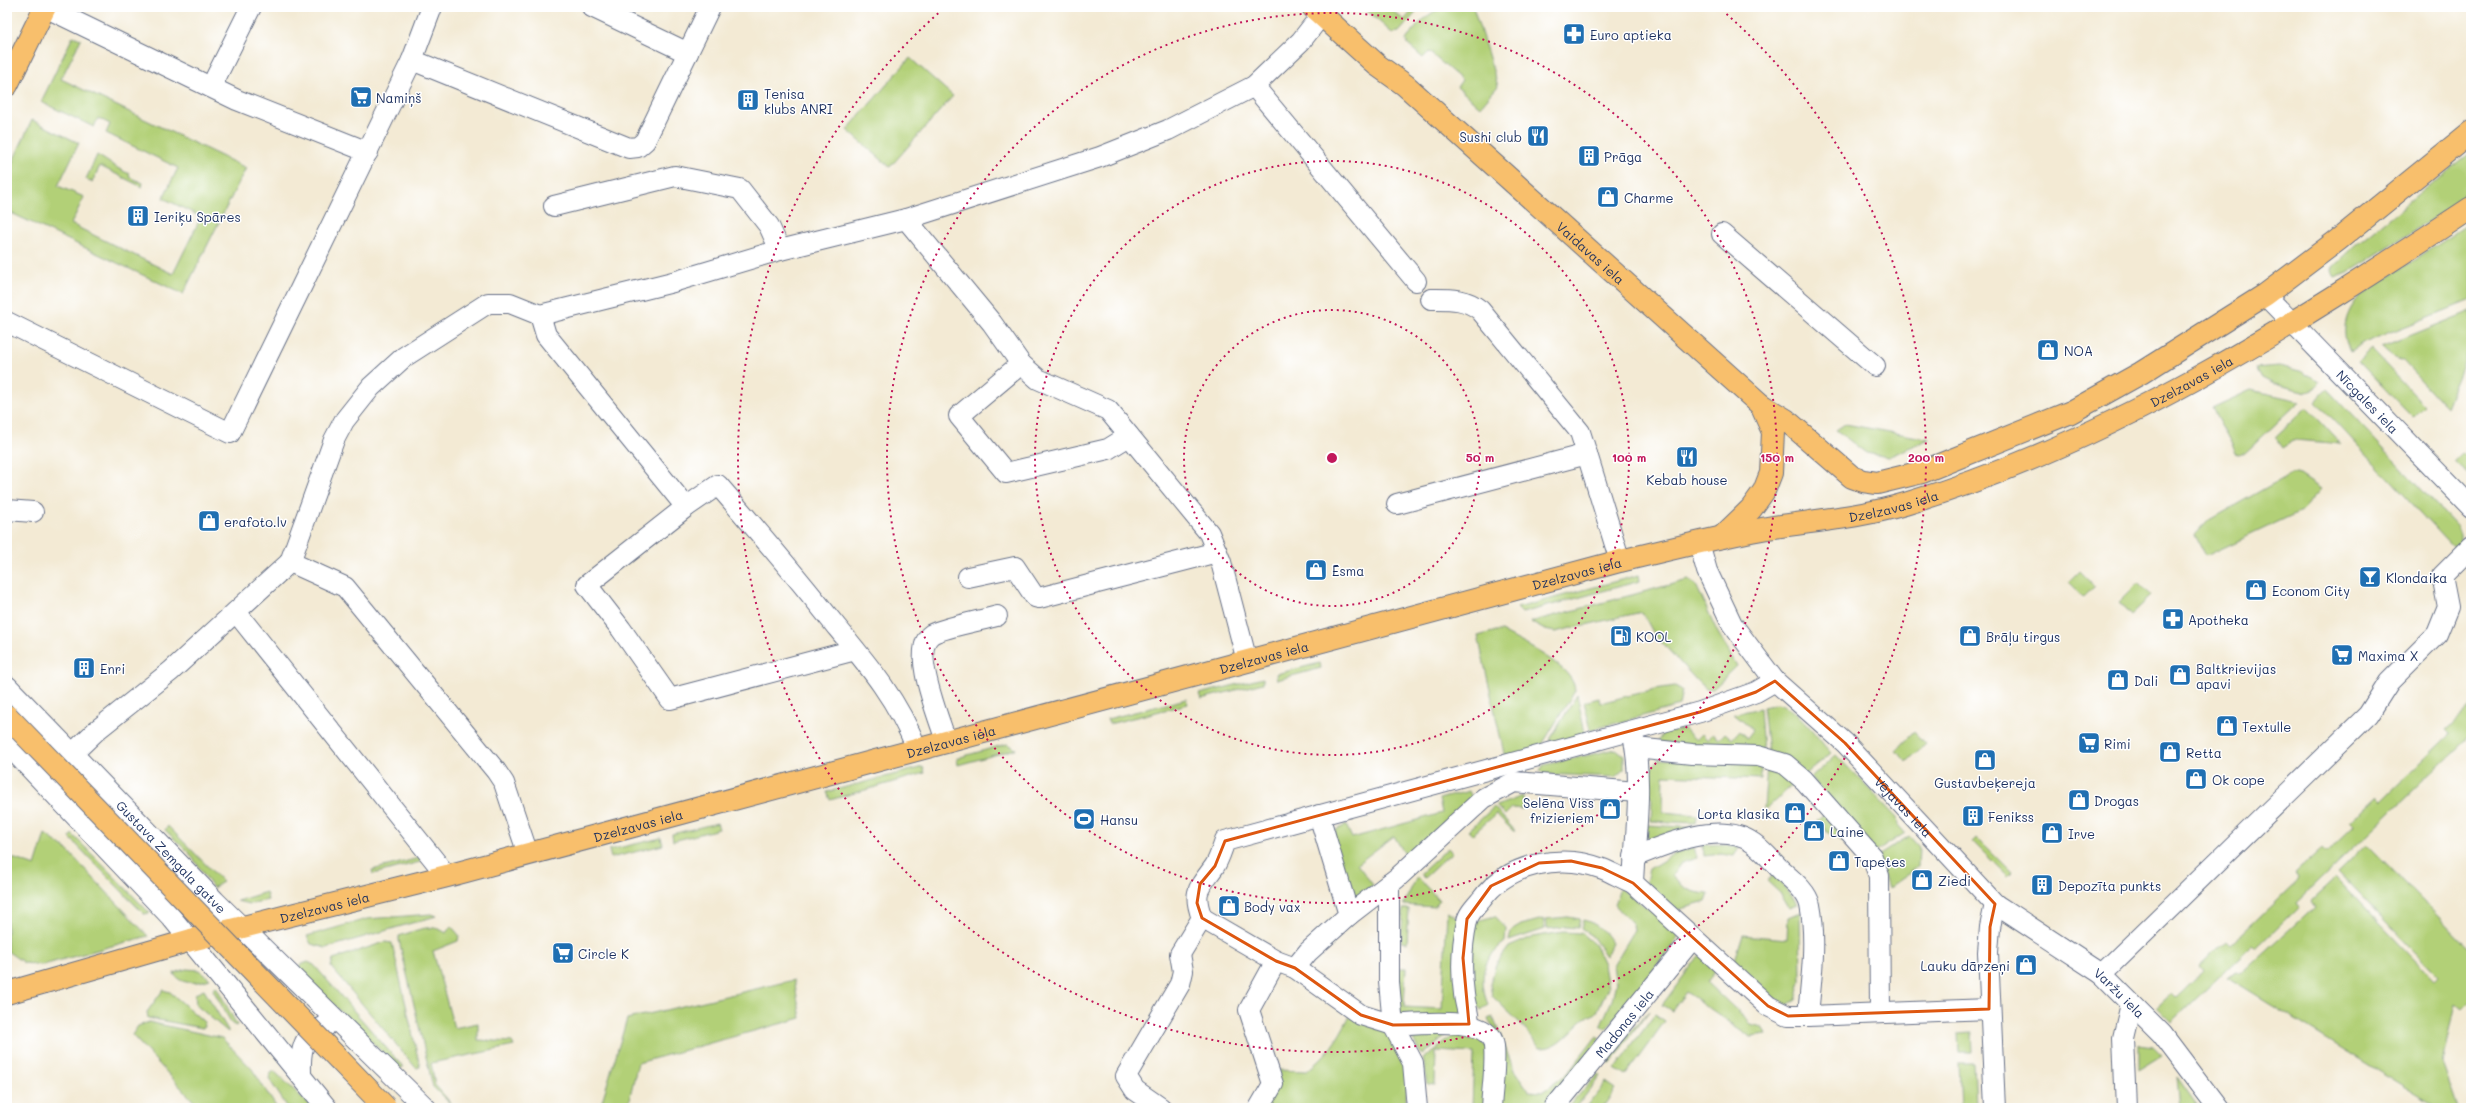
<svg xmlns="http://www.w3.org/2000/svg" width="2478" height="1115" viewBox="0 0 2478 1115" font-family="Mali,sans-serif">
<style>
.green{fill:#b2d077;stroke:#66806a}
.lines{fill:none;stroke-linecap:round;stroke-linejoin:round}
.minor-casing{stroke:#677087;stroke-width:22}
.major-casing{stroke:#677087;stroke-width:24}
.minor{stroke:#fff;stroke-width:20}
.major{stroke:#f8bf6c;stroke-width:22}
.major-bridge-casing{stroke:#677087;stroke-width:24;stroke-linecap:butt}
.major-bridge{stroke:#f8bf6c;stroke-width:22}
.marked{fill:none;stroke:#de5710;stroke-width:3;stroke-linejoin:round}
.ring{fill:none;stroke:#c2185b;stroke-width:2;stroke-dasharray:2 4}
.labels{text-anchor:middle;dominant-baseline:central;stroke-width:3;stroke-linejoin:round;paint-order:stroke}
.poi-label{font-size:13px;fill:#1b2f5e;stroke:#fff;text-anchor:start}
.street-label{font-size:13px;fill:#1b2f5e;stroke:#fff}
.centre{fill:#c2185b;stroke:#fff;stroke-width:2}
.ring-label{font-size:12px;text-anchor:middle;font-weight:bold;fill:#c2185b;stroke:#fff;stroke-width:3;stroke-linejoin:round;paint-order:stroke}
</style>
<rect width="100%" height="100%" fill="#fff"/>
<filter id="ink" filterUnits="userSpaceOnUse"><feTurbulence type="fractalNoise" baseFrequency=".025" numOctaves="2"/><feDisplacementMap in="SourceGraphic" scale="8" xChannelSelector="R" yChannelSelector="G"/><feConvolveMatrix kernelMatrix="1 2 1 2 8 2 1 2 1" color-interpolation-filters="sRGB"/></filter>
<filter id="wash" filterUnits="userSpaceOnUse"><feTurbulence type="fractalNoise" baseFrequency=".012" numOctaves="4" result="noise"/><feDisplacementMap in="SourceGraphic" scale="16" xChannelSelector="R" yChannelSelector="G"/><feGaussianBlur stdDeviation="0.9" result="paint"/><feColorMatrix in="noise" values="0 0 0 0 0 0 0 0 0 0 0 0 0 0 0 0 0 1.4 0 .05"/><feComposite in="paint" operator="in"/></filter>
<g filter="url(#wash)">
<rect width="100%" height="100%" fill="#f3ead4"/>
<!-- green -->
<path class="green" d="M1363 7H1388L1404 20 1416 7H1421L1399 32 1392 33Z
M1445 7H1473L1498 86 1480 107 1457 87 1462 80 1429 52 1423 58 1407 44 1406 40C1417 25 1428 12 1445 7Z
M73 36 81 39 61 79 246 168 183 294 7 211V174L32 120 79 143 58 186 84 197 71 224 173 274 201 217 163 198 178 168 106 133 110 124 98 118 94 127 41 102Z
M910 58 953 96 890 167 847 130Z
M2471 152V195L2348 272 2335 277 2332 272 2333 267 2355 246Z
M97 155C109 162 117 169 130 174L129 177 143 183 142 187 100 166 92 182 86 179Z
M2471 222V300L2364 343 2350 352C2340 331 2345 313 2360 296Z
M2471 311V346L2446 407 2403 361 2394 358 2382 347Z
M2371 349 2425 406 2413 418 2358 361Z
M2279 366 2300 371 2320 382 2315 389 2307 392 2274 384 2262 378 2256 368Z
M2327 389 2457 527 2460 535V544L2455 548 2451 545 2316 401Z
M2251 390 2300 401 2245 453 2237 454 2212 408Z
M2307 407 2341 444 2295 440 2283 448 2275 437Z
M1845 424 1929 439 1888 457 1866 453 1836 430Z
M2463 453 2471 454V476L2454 462Z
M2292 473H2297L2321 489 2301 511 2206 556 2195 535 2209 520Z
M2080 572 2094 586 2083 597 2069 583Z
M1639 575 1640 581 1522 613 1517 608Z
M1688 580 1696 585 1717 631 1737 666 1712 690 1706 689 1699 683 1654 634 1642 612 1555 632 1545 630 1530 622Z
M2138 583 2151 596 2131 615 2119 602Z
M1496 631H1501C1521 643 1575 666 1575 691L1540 748 1505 758 1478 636Z
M1320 663 1321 668 1277 680 1276 674Z
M1263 678V683L1201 699 1199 694Z
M1675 686 1682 690 1679 706 1591 730 1584 702 1599 698 1600 703 1655 689Z
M1577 695 1585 733 1550 745 1549 741Z
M1186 699 1188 704 1109 724 1107 719Z
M1777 704C1800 709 1815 736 1831 753L1806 774 1768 752 1763 707Z
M2471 706V735L2297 902 2300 906 2257 948 2253 944 2172 1022 2157 1007 2171 994 2175 998 2203 971 2199 966 2226 941 2230 945 2299 879 2295 874 2322 849 2326 853 2354 826 2350 822 2377 797 2381 801 2450 734 2446 730Z
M1760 708 1763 752 1658 742 1663 732 1684 729 1696 740 1702 734 1707 739 1713 734 1719 739 1725 733 1732 739 1739 731 1747 738 1753 730 1734 714Z
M1914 732 1925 744 1907 762 1896 751Z
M1007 744 1016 749 958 765 957 758Z
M1616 749 1624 755V770L1616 777 1544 774 1540 770 1544 765Z
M1836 755 1897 818 1898 825 1905 833 1876 852 1811 778Z
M1659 759 1761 762V779L1664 775 1663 812 1697 815 1696 823 1651 821 1652 797 1648 795C1649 782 1648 767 1659 759Z
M1767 765 1797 781 1766 809 1764 808Z
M923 767 925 773 830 800 827 792Z
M1469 791 1472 798 1406 856 1394 836 1357 864 1373 885 1357 896 1349 893 1333 840 1336 830 1346 825 1352 838 1442 813 1439 799Z
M1523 796V809L1512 808 1505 815 1496 806Z
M1494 807 1515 831H1513L1496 814 1472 835 1468 831Z
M1825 813 1847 836 1840 841 1835 836 1832 837 1817 821Z
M717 823 719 829 673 841 672 834Z
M1647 825 1698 828 1649 843Z
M168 826 223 882 213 888 190 854 165 830Z
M45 834 66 849 148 936 43 965 24 963 7 951V856L35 866Z
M72 834 150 913 144 914 70 838Z
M1909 836 1919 847 1918 867 1888 888 1878 856Z
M661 838 663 845 611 858 609 850Z
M1977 838 2011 872 2007 876 1973 842Z
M1723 844 1739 848 1734 856 1721 854 1704 856 1703 845Z
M2367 844 2471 950V1000L2462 1009 2455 1003 2442 1062 2458 1108H2439L2227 978 2238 972 2242 974 2315 907 2311 901 2336 878 2434 980 2438 976 2338 872Z
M1694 847 1697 858 1681 863 1672 876C1683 888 1692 893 1709 894L1706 902 1677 910 1646 882 1649 869 1674 854Z
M1448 848 1452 852 1424 878 1420 874Z
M423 857 420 862 373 874 372 870Z
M1773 874 1788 890 1797 905 1789 908 1780 893 1767 881Z
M1417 877 1439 900 1435 907 1403 905Z
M1620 888 1675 928 1678 936 1674 944 1606 1029 1601 1025 1612 1000 1616 982 1613 966 1634 931 1633 924 1614 904Z
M266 892 268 900 249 904 237 901Z
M1403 909H1409L1407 943 1401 942Z
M1447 912 1462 920 1466 1018 1402 1019 1398 1007 1399 968H1406L1404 1007 1442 1009Z
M1800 912 1801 982 1796 1000 1787 1005 1761 992 1734 963 1743 935 1787 939 1788 917Z
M431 914 436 916 326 948 311 944 307 936 367 919Z
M1495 916 1506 928 1505 942C1481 960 1479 979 1488 1005L1481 1010C1463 985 1471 952 1473 922Z
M1568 917 1580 919 1578 928 1565 927 1547 929 1546 919Z
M1543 919 1545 929 1509 941 1511 931 1521 925Z
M1583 920C1597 923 1604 931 1612 943L1606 956 1592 936 1581 929Z
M451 926 459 935 458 941 433 951 454 1028 478 1023V1040L512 1042 514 1046 431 1063 435 1085 455 1108 433 1087 399 940V936C416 931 431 922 446 933Z
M1563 932 1581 933 1595 945 1604 964 1608 987 1597 1012C1575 1019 1565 1049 1540 1048L1519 1022 1492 996 1490 984 1496 964 1509 947 1532 937Z
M385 942 392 943 420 1067 416 1068 331 967 333 959Z
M1701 953 1717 969 1707 982 1751 1024 1763 1027 1767 1035 1751 1037 1686 992 1672 1011 1662 1005Z
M308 962 314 965 403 1067 400 1069 298 971 300 965Z
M186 969 199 970 210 979C199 983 179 986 174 973Z
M794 980 801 1018 638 1063 627 1108H604L602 1101 627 1019Z
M216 986 237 1025 236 1026 232 1024 213 990Z
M163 990 170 992 204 1022 205 1027 202 1028 148 1018 147 1012Z
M204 990 228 1030V1032L196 1005 195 994Z
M1649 1011 1609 1065 1608 1059 1613 1052Z
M1655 1014 1665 1021 1625 1076 1615 1069Z
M1349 1017 1393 1034 1409 1070 1405 1108H1265L1277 1070 1307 1071C1328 1054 1337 1041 1349 1017Z
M1493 1017 1514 1070 1529 1091 1542 1092 1560 1079 1571 1069 1596 1037 1600 1039 1544 1108H1496L1497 1037 1489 1019Z
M149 1022 222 1038 252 1069 277 1108H200L132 1035 138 1026Z
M1419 1032 1449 1034 1422 1055 1410 1035Z
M1972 1032 1973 1053H1959L1958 1033Z
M1455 1035C1470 1036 1480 1036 1488 1050L1485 1108H1472L1474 1053 1436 1051 1435 1085 1428 1084 1423 1059Z
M2139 1044 2154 1046 2163 1055 2139 1070Z
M1959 1063H1974L1976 1108H1961Z
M274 1071 313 1108H288L269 1079 270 1074Z
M1598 1074 1600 1076 1576 1108H1567Z
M2177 1077 2199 1108H2180Z
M1606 1082 1616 1089 1602 1108H1586Z"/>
</g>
<g filter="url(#ink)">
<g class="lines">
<!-- minor casing -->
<g class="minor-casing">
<g id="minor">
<path d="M45 7 237 100 368 152"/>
<path d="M592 7 688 53"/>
<path d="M412 60 629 148 638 147 645 141 710 7"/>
<path d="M1254 86 1416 281"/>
<path d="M211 87 251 7"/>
<path d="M554 206 675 176 740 189 769 226 780 250"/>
<path d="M906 219 992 323 1021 364 1038 379 1108 410 1209 533 1221 562 1247 661"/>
<path d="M1722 234 1875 366"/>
<path id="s1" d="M2265 295 2471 507"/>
<path d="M1431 299C1450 299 1465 298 1480 310L1580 432 1587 454"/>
<path d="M540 315 546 335 686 507 718 485C758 531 797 577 835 625 869 666 897 699 917 749"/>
<path d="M7 322 230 433 412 60 432 7"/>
<path d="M1021 364 959 416 1006 473 1108 449 1129 436"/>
<path d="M1397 504 1587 454 1620 561"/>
<path d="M686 507 587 585 621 629 670 699 855 650"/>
<path d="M7 510 33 512"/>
<path id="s2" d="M1699 543 1707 571 1732 624 1775 681 1845 743 1995 904 2102 974 2162 1034 2218 1108"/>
<path d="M290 562 345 587 496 771 504 783 528 854"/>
<path d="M968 577 1015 567 1035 597 1039 598 1217 552"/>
<path d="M236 612 447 876"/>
<path id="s3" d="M7 686 215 901 426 1108"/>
<path d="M1632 731C1644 780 1635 834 1633 883L1768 1006 1788 1016H1808L1989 1009"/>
<path d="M946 741C940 720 909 649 932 634 942 628 983 620 997 616"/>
<path d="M7 744 171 917 327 1108"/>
<path d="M1636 748 1692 754 1758 756 1785 764 1804 780 1872 857 1879 876 1880 1013"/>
<path d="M72 754 97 730 171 671 290 562 334 440 344 421 371 387 404 357 488 303H510L540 315 673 282 780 250 906 219 1100 157 1168 130 1254 86 1301 41 1322 14"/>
<path d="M1634 857C1665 844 1722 820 1753 843 1763 850 1772 861 1781 870 1791 879 1807 891 1810 905 1817 941 1811 980 1808 1016"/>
<path d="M1349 915 1397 878 1484 798 1514 782 1637 792"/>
<path d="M1202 918C1192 891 1199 888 1214 867 1219 860 1222 849 1225 841L1700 712 1756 692 1775 681"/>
<path d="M1295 968 1361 1015 1393 1025 1389 982V884"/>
<path d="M2102 974 2368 715 2389 682 2437 634 2448 607 2442 576 2471 547"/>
<path d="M1469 1024C1469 1013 1465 1005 1464 994 1461 972 1462 944 1467 921 1468 914 1477 905 1482 899 1508 863 1562 853 1603 869 1613 873 1623 879 1633 883"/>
<path d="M301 1074C300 1051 302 1034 326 1026"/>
<path d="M1161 1108 1135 1090 1126 1076 1180 984 1183 971 1180 954 1202 918 1276 961"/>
<path d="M1259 1108 1273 1084 1249 1010 1276 961 1295 968 1308 952 1349 915 1319 815"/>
<path d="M1417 1108 1413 1063 1393 1025C1415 1024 1491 1014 1494 1046 1496 1066 1492 1088 1491 1108"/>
<path id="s4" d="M1554 1108 1693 938"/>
<path d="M1995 1108 1988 952 1990 927 1995 904"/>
<path d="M2126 1108 2123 1038 2131 1004"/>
</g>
</g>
<!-- major casing -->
<g class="major-casing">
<g id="major">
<path id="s5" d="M1313 7 1377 65 1405 85 1761 405 1786 420 1852 477 1863 481 1877 483 1922 472 2071 412 2141 373 2265 295 2338 240 2471 132"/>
<path d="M7 85 45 7"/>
<path d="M1722 537 1751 509 1764 491 1771 473 1773 432 1761 405"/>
<path id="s6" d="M7 993 191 940 447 876 1620 561C1667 550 1714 538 1762 529 1809 521 1858 518 1905 504 2110 443 2294 325 2471 208"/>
</g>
</g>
<!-- minor -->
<use href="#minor" class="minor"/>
<!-- major -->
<use href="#major" class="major"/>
<!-- major-bridge casing -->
<g class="major-bridge-casing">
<path id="major-bridge" d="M7 716 386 1108"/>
</g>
<!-- major-bridge -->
<use href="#major-bridge" class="major-bridge"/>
</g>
</g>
<!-- marked area -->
<path class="marked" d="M1775 681 1845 743 1995 904 1990 927 1989 1009 1788 1016 1768 1006 1633 883 1602 868 1571 861 1539 863 1491 886 1467 919 1463 958 1469 1024 1393 1025 1361 1015 1295 968 1276 961 1202 918 1197 903 1200 884 1215 866 1225 841 1700 712 1756 692Z"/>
<!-- distance rings -->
<g class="ring">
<circle cx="1332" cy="458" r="148"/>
<circle cx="1332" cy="458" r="297"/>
<circle cx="1332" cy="458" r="445"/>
<path d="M1722 10A594 594 0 1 1 942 10"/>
</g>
<!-- icons -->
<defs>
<g id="pharmacy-square" transform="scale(1.15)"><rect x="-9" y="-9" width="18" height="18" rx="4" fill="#1f6fb2" stroke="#fff"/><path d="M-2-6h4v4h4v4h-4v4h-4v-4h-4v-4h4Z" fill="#fff"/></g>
<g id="supermarket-square" transform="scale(1.15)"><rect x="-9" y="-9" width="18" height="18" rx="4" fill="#1f6fb2" stroke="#fff"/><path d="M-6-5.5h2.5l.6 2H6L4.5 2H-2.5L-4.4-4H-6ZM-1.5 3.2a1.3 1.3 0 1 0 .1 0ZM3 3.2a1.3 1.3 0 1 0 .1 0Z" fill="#fff"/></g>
<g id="building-square" transform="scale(1.15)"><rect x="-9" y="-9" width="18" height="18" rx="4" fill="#1f6fb2" stroke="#fff"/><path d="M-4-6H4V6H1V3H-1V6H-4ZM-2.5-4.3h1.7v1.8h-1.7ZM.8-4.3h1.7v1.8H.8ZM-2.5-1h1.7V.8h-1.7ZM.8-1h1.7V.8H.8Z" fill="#fff"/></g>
<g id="restaurant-square" transform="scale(1.15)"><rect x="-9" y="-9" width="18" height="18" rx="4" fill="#1f6fb2" stroke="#fff"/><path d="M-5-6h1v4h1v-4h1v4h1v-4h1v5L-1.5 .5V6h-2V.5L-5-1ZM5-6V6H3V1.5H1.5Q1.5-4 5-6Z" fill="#fff"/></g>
<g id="shop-square" transform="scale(1.15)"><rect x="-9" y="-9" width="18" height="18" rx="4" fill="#1f6fb2" stroke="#fff"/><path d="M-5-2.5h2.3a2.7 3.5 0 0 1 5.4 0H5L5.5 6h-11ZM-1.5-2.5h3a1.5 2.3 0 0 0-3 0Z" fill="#fff"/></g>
<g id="bar-square" transform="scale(1.15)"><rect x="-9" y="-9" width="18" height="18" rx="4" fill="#1f6fb2" stroke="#fff"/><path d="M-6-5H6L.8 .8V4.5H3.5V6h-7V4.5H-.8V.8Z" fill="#fff"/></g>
<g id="fuel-square" transform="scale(1.15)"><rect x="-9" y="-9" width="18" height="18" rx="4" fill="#1f6fb2" stroke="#fff"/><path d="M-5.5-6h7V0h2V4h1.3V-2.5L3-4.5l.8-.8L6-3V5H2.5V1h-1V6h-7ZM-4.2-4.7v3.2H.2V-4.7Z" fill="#fff"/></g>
<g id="stadium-square" transform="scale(1.15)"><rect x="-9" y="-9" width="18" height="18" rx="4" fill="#1f6fb2" stroke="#fff"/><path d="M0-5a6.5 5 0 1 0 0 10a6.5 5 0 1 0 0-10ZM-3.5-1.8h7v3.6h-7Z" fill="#fff"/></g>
</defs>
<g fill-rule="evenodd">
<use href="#pharmacy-square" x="1574" y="34"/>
<use href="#supermarket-square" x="361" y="97"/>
<use href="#building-square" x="748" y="100"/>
<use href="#restaurant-square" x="1538" y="136"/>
<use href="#building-square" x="1589" y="156"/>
<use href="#shop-square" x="1608" y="197"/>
<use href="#building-square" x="138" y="216"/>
<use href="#shop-square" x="2048" y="350"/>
<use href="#restaurant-square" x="1687" y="457"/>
<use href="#shop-square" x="209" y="521"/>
<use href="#shop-square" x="1316" y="570"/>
<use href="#bar-square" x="2370" y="577"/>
<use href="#shop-square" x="2256" y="590"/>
<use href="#pharmacy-square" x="2173" y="619"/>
<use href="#fuel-square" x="1621" y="636"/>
<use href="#shop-square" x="1970" y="636"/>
<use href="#supermarket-square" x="2342" y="655"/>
<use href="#building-square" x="84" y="668"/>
<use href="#shop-square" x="2180" y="675"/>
<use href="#shop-square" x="2118" y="680"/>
<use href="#shop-square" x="2227" y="726"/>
<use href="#supermarket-square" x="2089" y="743"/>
<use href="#shop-square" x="2170" y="752"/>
<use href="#shop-square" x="1985" y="760"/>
<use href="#shop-square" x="2196" y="779"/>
<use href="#shop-square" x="2079" y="800"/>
<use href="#shop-square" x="1610" y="809"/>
<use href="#shop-square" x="1795" y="813"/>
<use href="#building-square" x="1973" y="816"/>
<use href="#stadium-square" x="1084" y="819"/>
<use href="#shop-square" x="1814" y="831"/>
<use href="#shop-square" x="2052" y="833"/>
<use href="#shop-square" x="1839" y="861"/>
<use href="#shop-square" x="1922" y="880"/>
<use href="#building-square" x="2042" y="885"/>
<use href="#shop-square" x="1229" y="906"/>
<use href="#supermarket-square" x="563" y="953"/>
<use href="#shop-square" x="2026" y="965"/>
</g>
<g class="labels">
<!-- poi labels -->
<g class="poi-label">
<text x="1590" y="34">Euro aptieka</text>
<text x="764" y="93">Tenisa<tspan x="764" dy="15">klubs ANRI</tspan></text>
<text x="376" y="97">Namiņš</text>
<text x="1522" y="136" text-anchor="end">Sushi club</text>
<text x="1604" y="156">Prāga</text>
<text x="1624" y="197">Charme</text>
<text x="154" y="216">Ieriķu Spāres</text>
<text x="2064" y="350">NOA</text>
<text x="1687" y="479" text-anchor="middle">Kebab house</text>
<text x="224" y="521">erafoto.lv</text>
<text x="1332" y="570">Ēsma</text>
<text x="2386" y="577">Klondaika</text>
<text x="2272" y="590">Econom City</text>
<text x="2188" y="619">Apotheka</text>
<text x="1636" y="636">KOOL</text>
<text x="1986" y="636">Brāļu tirgus</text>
<text x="2358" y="655">Maxima X</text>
<text x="100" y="668">Enri</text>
<text x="2196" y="668">Baltkrievijas<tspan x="2196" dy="15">apavi</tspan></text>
<text x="2134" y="680">Dali</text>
<text x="2242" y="726">Textulle</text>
<text x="2104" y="743">Rimi</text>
<text x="2186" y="752">Retta</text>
<text x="2212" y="779">Ok cope</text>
<text x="1985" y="782" text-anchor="middle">Gustavbeķereja</text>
<text x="2094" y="800">Drogas</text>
<text x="1594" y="802" text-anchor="end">Selēna Viss<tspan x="1594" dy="15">frizieriem</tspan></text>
<text x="1780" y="813" text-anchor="end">Lorta klasika</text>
<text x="1988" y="816">Fenikss</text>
<text x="1100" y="819">Hansu</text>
<text x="1830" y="831">Laine</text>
<text x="2068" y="833">Irve</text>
<text x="1854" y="861">Tapetes</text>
<text x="1938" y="880">Ziedi</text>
<text x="2058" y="885">Depozīta punkts</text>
<text x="1244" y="906">Body vax</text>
<text x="578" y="953">Circle K</text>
<text x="2010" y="965" text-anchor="end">Lauku dārzeņi</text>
</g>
<!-- street labels -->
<g class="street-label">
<text stroke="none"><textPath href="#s5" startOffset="371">Vaidavas iela</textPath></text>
<text stroke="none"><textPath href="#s6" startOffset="2273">Dzelzavas iela</textPath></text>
<text stroke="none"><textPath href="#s1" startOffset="148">Nīcgales iela</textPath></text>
<text stroke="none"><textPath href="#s6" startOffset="1949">Dzelzavas iela</textPath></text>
<text stroke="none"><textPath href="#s6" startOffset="1625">Dzelzavas iela</textPath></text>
<text stroke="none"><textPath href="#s6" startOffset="1301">Dzelzavas iela</textPath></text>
<text stroke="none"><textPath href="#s6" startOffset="977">Dzelzavas iela</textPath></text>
<text stroke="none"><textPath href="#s2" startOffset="339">Vējavas iela</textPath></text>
<text stroke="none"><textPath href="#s6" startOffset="653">Dzelzavas iela</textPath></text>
<text stroke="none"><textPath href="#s3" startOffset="237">Gustava Zemgala gatve</textPath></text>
<text stroke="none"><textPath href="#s6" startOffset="329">Dzelzavas iela</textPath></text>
<text stroke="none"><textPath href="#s2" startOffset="626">Varžu iela</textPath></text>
<text stroke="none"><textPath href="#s4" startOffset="110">Madonas iela</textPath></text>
</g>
</g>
<circle cx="1332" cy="458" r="6" class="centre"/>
<g class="ring-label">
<text x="1480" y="462">50 m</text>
<text x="1629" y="462">100 m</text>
<text x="1777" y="462">150 m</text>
<text x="1926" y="462">200 m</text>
</g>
<!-- margin -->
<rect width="2478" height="1115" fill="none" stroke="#fff" stroke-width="24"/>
</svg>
